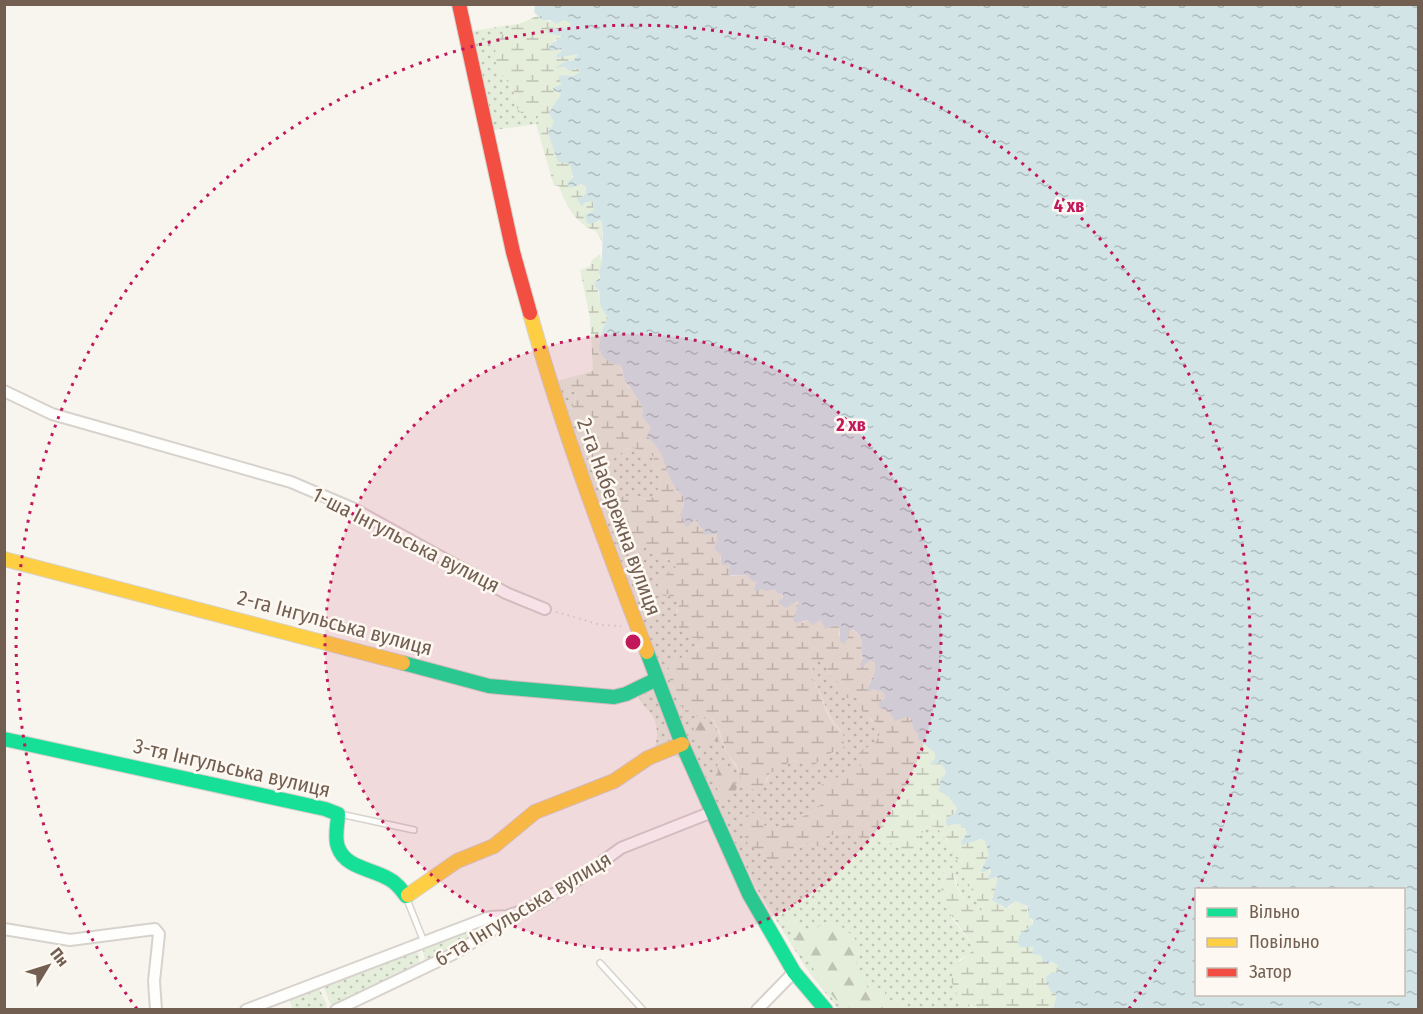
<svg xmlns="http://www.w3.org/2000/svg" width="1423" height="1014" viewBox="0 0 1423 1014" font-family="'Fira Sans Condensed',sans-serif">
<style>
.grass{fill:url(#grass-dots)}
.forest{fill:url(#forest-firs)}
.wetland{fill:url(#wetland-marsh)}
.water{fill:url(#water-ripples);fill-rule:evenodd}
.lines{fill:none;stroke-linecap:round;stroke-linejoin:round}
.lane-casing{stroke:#d7d2cc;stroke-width:8}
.street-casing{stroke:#d7d2cc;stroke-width:14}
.fast-casing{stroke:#d7d2cc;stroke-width:16}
.slow-casing{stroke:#d7d2cc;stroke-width:16}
.jam-casing{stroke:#d7d2cc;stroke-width:16}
.path{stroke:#dad5d0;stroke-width:2;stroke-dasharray:1.5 4.5;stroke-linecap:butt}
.lane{stroke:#fefefc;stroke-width:5}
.street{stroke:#fefefc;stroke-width:10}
.fast{stroke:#16e098;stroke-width:14}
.slow{stroke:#ffcf43;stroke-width:14}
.jam{stroke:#f24e42;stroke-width:14}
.ring{fill:none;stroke:#c2185b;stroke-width:3;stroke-dasharray:3 6}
.labels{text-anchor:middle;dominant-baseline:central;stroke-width:5;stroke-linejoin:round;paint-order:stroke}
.street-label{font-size:21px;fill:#735f51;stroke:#fdf9f2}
.centre{fill:#c2185b;stroke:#fdf9f2;stroke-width:3}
.ring-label{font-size:18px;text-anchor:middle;font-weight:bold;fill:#c2185b;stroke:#fdf9f2;stroke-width:5;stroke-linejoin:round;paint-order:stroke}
</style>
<defs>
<pattern id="grass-dots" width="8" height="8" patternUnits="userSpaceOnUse" patternTransform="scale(1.5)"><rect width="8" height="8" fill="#e5eddb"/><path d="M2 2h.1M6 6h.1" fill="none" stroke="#bec3b4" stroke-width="1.8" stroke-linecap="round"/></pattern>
<pattern id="forest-firs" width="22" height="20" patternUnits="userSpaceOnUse" patternTransform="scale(1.5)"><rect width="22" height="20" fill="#e5eddb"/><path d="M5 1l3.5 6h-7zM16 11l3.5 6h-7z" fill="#bec3b4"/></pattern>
<pattern id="wetland-marsh" width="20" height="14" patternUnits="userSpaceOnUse" patternTransform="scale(1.5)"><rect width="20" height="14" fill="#e5eddb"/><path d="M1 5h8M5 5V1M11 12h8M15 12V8" fill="none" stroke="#bec3b4"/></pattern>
<pattern id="water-ripples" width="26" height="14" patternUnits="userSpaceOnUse" patternTransform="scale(1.5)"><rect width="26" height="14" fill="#d2e4e6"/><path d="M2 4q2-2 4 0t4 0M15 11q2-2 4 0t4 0" fill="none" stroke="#afbcbd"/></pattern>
</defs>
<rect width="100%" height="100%" fill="#f8f5ee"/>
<!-- grass -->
<path class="grass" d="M523 23C510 28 509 30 502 41 483 71 517 76 516 107L521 113H535L539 117 536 124 494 130 473 31Z
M557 386 568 391 570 390 575 392 576 397 569 416 579 442 589 429 594 428 598 436 588 444 612 460C619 455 631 442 639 451 642 454 643 457 645 460L648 454 652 455 654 459 653 464 660 479 659 487 654 498 648 499 638 497 630 548 638 545 646 547 648 552C658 557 670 556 676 567L658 585 666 594 681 603 676 612 701 641 702 644 681 658H676L667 672 679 703 688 715 711 718C718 729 721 740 726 751 730 758 735 766 739 773L766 783 771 771C783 768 781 766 789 762 796 758 807 764 814 766L821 757 835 753 841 730C825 716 824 694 811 677L814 662 820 661 827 666 830 675 841 683 849 698 854 697 859 698 870 720 877 724 881 732 873 747 864 748 861 767 815 791 820 798V806L814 811 772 831 764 825 757 814 748 845 763 853 769 862 789 860 797 847 808 843 820 847 832 836 839 832 853 834 872 843 880 841 895 844 906 854 913 855 920 835 928 826 936 827C953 844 969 883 981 906L982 910 978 914C967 908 957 889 955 877L944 871 945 877 941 888 953 920 975 948 969 954 959 960 970 1007 980 1009H838L806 968 755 886 689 742 589 479Z
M650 687 653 690 681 759C669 752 662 757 650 762 656 747 661 730 652 715 647 708 641 704 638 695Z
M487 921H499L455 949 425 962 423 948Z
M414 951 418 953 420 965 335 1005 330 1003 323 985Z
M319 988 327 1005 325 1009H292L289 997Z"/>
<!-- forest -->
<path class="forest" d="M698 721C709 722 714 728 718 738L717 741 698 743C693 736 691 726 698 721Z
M724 760 737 787 735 792 726 802H723L720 799 714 778 718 772 717 765Z
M788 911C798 916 799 928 809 933 817 930 821 922 830 921 839 924 857 936 858 946 860 954 855 963 855 971L868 988 870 990 880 988 885 992V999L887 1002 897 1003 905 1009C890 1010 852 1012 841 1004 829 996 783 924 786 913Z"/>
<!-- wetland -->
<path class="wetland" d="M537 16C543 21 550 20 556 24L565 20 572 24 568 29 555 35 561 34 564 36 554 41 561 52 556 55 557 58 578 54 574 60 567 61 561 68 566 67 569 71 578 68 580 72 573 76 561 75 562 84 559 91 561 94 552 109 554 122 551 129 562 162 570 164 572 167 571 188 584 184 586 192 582 196 584 203 592 201 594 204 593 211 590 214 602 222V242L596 231C576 225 565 204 559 186H554L536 124 538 116 535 113H521L516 107C517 84 502 81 496 63 494 58 496 53 495 49 493 43 491 41 491 35L496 32 504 35 510 28Z
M600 254C603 265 600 272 598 282 596 295 603 307 608 318L602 330V340L621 365V371L627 386 631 388 643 408 642 416 651 428 647 435C650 440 653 442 656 446 668 463 667 484 684 497L683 517 684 521 689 524 693 521H698L703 528V535L717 534V540L714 545 721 555 720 560 730 565V576L747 575 757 582 756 585 761 588 774 589 777 594 782 593 781 600 790 605 797 601 799 602 795 614 802 623 808 620 810 622 821 620 828 628 837 625 840 629 838 635 848 638 847 632 851 629 861 637 862 667 871 660 875 663V671L868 685 873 689 883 692 885 697 881 700 894 717H910L914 730 918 733V739L935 753V758L930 764 940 763 946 771 940 782V788L954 802 957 808 955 813 946 819C954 824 964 823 967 833L962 839C971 842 978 838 985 841L990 854 983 866 991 872 988 877H999L995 894 992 897 1003 907H1009L1016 901C1028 906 1025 905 1029 916 1030 919 1033 921 1033 924 1024 931 1017 935 1020 947H1035L1034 949 1040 955 1042 962 1057 963 1058 969 1056 972 1046 976V980L1057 994 1053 1009H980C958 1001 961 1003 951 981 957 957 961 963 975 948L943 904 941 888 945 877V867L949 866C955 872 953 878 956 885 960 894 970 910 978 914L982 910 951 849 947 839 936 827 928 826 920 835 913 855 906 854 895 844 881 841 872 843 853 834 839 832 831 836 820 847 809 843 797 847 789 860 777 865 769 862 763 853 748 845 744 834 743 820 749 812 757 814 764 825 772 831 814 811 820 806V798L815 791 824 783 861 767 859 754 864 748 873 747 881 732 877 724 859 708V698H840L838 693 841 683 835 681 826 666 820 661 814 662 811 677C822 692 822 708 832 722 836 728 842 730 844 737 844 739 844 745 844 747 832 754 823 755 814 766 789 758 795 757 776 773L771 771 761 788 754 790 747 787 742 782 736 764 727 753 719 730 712 718 688 715 679 703 667 672 676 658H682L693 646 697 648 702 644 697 638C677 637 674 619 680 603L672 599 669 595 667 594 666 596 661 595C656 578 664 577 676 567 671 556 658 557 648 552L646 547 638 545 622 549C606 536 608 515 618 498L626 496 648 499 650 497 654 498 659 487 660 479 653 464 654 459 652 455 648 454 645 461 638 450 634 448 626 449 612 460 590 466 585 459 583 449 598 435 594 429H589L583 441 579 442 569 416 576 397 575 392 570 390 566 394C560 392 557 388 557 381L593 371 590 318 580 270 590 266 592 260Z"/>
<!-- water -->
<path class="water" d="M535 5H1418V1009H1053L1057 994 1051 992 1046 981V976L1056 972 1058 969 1057 964 1052 962 1044 964 1040 955 1032 954 1034 947H1020L1017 942 1021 933 1033 924V920L1029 917 1027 906 1016 901 1006 908 992 900 998 878 995 877 990 879 988 877 991 872 990 869 984 872 981 871 989 854 985 841 981 839 962 845 961 841 967 833C964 824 956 822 948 826L946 824V819L955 813 957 808 948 796 939 791 941 777 944 776 946 771 940 763 930 764 935 758V753L918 739V733L914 730 910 717H905L895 721C891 713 890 709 880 708L878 704 885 697 883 692 873 689 869 692 867 690 875 671V663L871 660 862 667 860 665 863 658C858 645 868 639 852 629L848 632V638L845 644 840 641V629L837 625 825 629 821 620 812 625 808 620 795 623 793 620 799 602 797 601 786 608 778 603 783 597 782 593 778 594 774 589 767 591 761 589 756 591 754 589 757 582 751 580 747 575H728L730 565H723L721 563V555L714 548 717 540V534L703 535V528L700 527 697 521H693L687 527 684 524V521L680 515 684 506V497C667 484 668 463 656 446 653 442 650 440 647 435L651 428 642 416 643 408 631 388 625 382 621 365 612 364 603 357 599 349 602 330 608 318 601 307 599 291 594 285 595 282 600 278 599 272C603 265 603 231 602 222L600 220 590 224 587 223 585 215 593 211 594 204 592 201 584 203 582 207 577 199 583 196 586 192 585 186 581 184 571 188 567 183 573 177 570 164 558 162 548 133 554 122 549 113 561 94 559 92 554 91 553 88 562 84 558 78 561 75 573 76 580 72 577 68 569 71 565 67 555 68 564 62 574 60 578 54 557 58 556 55 561 52 560 49 551 51 549 46 563 36 548 33 547 30 563 27 568 29 571 24 565 20 556 24 550 20H542L534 12ZM1196 890H1404V994H1196Z"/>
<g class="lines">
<!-- lane casing -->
<g class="lane-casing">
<path id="lane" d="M340 814 414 830
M406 897 424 942
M600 963 643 1010"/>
</g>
<!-- street casing -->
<g class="street-casing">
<path id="street" d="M4 391 52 414 291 482 352 508 506 593 545 609
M4 929 70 940 155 929 159 934 154 981 156 1010
M246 1010 490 917 507 916
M336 1010 453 954 496 928 507 916 530 908 579 879 621 848 712 812
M757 1010 794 972"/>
</g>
<!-- fast casing -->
<g class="fast-casing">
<path id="fast" d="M647 652 682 744 749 894 794 972 826 1010
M403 663 489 686 614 697 626 694 657 679
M4 739 325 809 338 814C338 824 334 837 338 847 345 868 373 869 389 879 397 883 401 889 406 896L408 895"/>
</g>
<!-- slow casing -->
<g class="slow-casing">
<path id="slow" d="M530 313C562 429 604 540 647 652
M4 559 403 663
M408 895 457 861 494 846 535 812 614 781 648 758 682 744"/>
</g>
<!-- jam casing -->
<g class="jam-casing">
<path id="jam" d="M459 4 513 252 530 313"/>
</g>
<!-- path -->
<path class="path" d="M556 612 601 625 621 626"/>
<!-- lane -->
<use href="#lane" class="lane"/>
<!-- street -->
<use href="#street" class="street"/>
<!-- fast -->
<use href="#fast" class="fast"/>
<!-- slow -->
<use href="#slow" class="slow"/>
<!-- jam -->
<use href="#jam" class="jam"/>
</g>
<!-- distance rings -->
<circle cx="633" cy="642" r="308" fill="#c2185b" fill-opacity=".12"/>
<g class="ring">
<circle cx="633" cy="642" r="308"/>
<path d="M1194 898A617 617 0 0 1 1129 1009M137 1009A617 617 0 1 1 1199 888"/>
</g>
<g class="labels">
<!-- street labels -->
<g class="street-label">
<text transform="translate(619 517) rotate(70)">2-га Набережна вулиця</text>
<text transform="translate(406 540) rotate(27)">1-ша Інгульська вулиця</text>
<text transform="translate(335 623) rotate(15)">2-га Інгульська вулиця</text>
<text transform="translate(232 768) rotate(13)">3-тя Інгульська вулиця</text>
<text transform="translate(523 909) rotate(-31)">6-та Інгульська вулиця</text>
</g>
</g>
<circle cx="633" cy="642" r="9" class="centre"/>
<g class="ring-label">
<text x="1069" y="212">4 хв</text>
<text x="851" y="431">2 хв</text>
</g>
<!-- border -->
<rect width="1423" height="1014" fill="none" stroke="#735f51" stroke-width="12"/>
<!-- legend -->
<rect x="1195" y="888" width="210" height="108" fill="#fdf9f2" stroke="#c6bbb2" stroke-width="1.5"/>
<rect x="1207" y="908" width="30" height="9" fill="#16e098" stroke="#c6bbb2" stroke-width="1.5"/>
<text x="1249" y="918" font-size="18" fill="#735f51">Вільно</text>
<rect x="1207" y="938" width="30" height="9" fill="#ffcf43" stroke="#c6bbb2" stroke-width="1.5"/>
<text x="1249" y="948" font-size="18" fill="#735f51">Повільно</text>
<rect x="1207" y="968" width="30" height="9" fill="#f24e42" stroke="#c6bbb2" stroke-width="1.5"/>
<text x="1249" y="978" font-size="18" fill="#735f51">Затор</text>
<!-- north arrow -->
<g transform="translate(48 966) rotate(52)" stroke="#fdf9f2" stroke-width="4.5" paint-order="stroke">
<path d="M0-4.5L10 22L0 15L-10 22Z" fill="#735f51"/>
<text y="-9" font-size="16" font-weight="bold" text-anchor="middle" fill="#735f51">Пн</text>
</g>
</svg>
